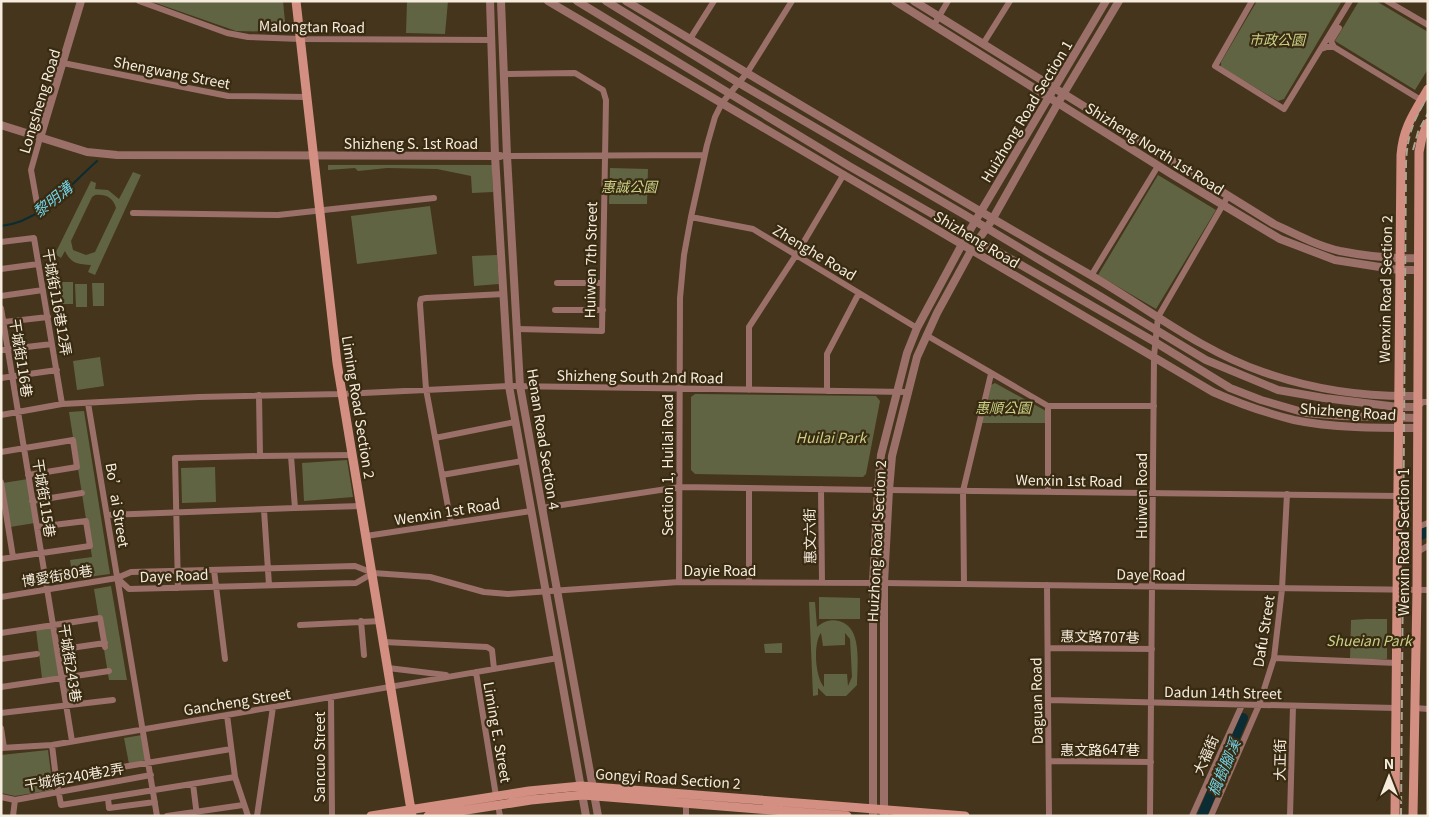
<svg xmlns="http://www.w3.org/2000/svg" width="1429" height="817" viewBox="0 0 1429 817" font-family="Georgia,'Noto Sans TC',serif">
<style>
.green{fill:#616442;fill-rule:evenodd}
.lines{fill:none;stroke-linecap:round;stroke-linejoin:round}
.stream{stroke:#0a2c32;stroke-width:2}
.river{stroke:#0a2c32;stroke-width:10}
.minor{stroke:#9b7068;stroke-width:6}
.tertiary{stroke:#9b7068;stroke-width:8}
.secondary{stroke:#d38f82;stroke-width:9}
.rail{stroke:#afa491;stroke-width:2;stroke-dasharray:8 4;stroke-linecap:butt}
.labels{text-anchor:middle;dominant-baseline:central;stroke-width:4.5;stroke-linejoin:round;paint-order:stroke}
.street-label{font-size:14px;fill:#f5ecdd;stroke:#392b12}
.park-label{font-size:14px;font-style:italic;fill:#cbd288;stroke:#392b12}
.water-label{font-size:15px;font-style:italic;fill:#71d2e6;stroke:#392b12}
</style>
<rect width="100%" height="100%" fill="#44351c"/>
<!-- green -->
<path class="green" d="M150 1H283L286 32 236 31Z
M407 1H448L445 34 406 33Z
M1257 1H1342L1284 99 1278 101 1221 67V62Z
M1359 1H1376L1428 32V69L1415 90 1335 41Z
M328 165H492L493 192 472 193 471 176 437 169 387 168 358 171 355 168 328 170Z
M610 168 648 169 647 204H609Z
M133 172 141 175 95 275 88 272 91 265C78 264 71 264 65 251L61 258 55 254 91 181 96 183 95 189 108 190 119 199ZM95 195C105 194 113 197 116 208L95 252 86 255 73 250 71 241 92 197Z
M1158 175 1216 210 1156 309 1098 275Z
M430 206 437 254 357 264 351 216Z
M497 255 499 284 474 286 472 256Z
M62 282H73V304H62Z
M92 283H104V306H93Z
M75 284H87V307H76Z
M100 357 104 386 77 390 73 361Z
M995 383 1046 411V423H982L991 385Z
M695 394 876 396 880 401 866 474 863 477 695 474 691 470V397Z
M84 411 110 574 73 579 70 560 92 557 69 412Z
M347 460 353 497 304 501 302 463Z
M215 467 216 502 182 503 181 468Z
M28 479 35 523 10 527 3 483Z
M111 586 127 680H109L94 589Z
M819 597 860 598V619H819Z
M809 602H815L817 627C823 622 830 619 839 621 863 627 857 666 857 685L846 696H826L818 688V695L813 696ZM821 633 823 646 845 645V633L850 639 852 677 848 686 847 674H824V687C815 677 813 643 821 633Z
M1367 619H1387V659H1350L1351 620Z
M51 628 59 676 42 678 36 630Z
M782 643V653H765L764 644Z
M76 678 80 703 67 705 63 680Z
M142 735 147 760 129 764 124 738Z
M48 750 53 790 15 796 1 793V755Z"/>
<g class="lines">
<!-- stream -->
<path class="stream" d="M1 226C41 222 69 186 97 161"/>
<!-- river -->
<path class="river" d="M1421 535 1428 531
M1202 816 1243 718"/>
<!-- minor -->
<path class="minor" d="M139 1 227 33 248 37 300 39 491 40
M1252 1 1215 66 1284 109 1350 1
M1387 1 1428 25
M934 25 948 1
M690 39 714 1
M983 44 1010 1
M1334 47 1331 41 1339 28
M1321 49 1327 47H1334L1421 100
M63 63 228 96 307 97
M504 74 575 73 603 90 606 100 602 331 517 329
M507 156 704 155
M38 209 31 170 40 138
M133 213 278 215 434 198
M691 217 753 229 917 328
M1 242 34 238 62 404
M1 269 38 264
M1091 276 1158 166
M557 283H602
M1 296 43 290
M1 308 72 741
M555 310H603
M4 322 48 317
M926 335 1048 406H1154
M1 350 52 344
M1 378 57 370
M749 390V327L796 255 844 174
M827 391V354L859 293
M259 395 260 456 353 455
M88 403 157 816
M1417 407 1423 402H1428
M1 415 62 404 199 397 342 394 509 386 907 392
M435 438 515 422
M1 452 73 440 77 467 28 475
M291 456 295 508 361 506
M442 475 522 461
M1 482 13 557
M749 488V582
M821 489 822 582
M889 490 1398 496
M1048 492V406
M32 501 82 493
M542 508 680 487 878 490
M264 510 269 585
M107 515 295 508
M451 523 426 389 420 304 421 299 426 298 504 294
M1417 527 1428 523
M366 536 531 511
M1417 552 1428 546
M1 559 90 546 86 521 37 527
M214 570 225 659
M117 578 129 589 356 583 373 573
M679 582 680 298 684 255 691 217 707 145 715 117 722 103 747 73 792 1
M964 584 963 491 991 374
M1047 585 1049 816
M178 588 175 458 260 456
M1 597 117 578 131 572 355 566 373 573 430 577 484 592 508 594 679 582 884 583 1428 590
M361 621 364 655
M300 625 381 621
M1 633 100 618 105 647
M384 642 487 647 492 650 494 669
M1048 648 1152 649
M57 650 105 643
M1274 658 1397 663
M1 659 37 654
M388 668 446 675
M476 672 496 796
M1 687 109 671
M331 697 332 816
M1049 700 1396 708
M1415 708 1428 709
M1 713 113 700
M227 715 235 777 248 816
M1 728 4 748
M52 745 56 778 61 805 235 777
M1 748 52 745 558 658
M1049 761 1151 762
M56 778 231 749
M193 784 197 816
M1 797 15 800 151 775
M108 798 109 808 155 802
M686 802V816
M498 805 500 816
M13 816 15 800
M167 816 243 805
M257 816 273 707
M1150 816 1154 356 1158 317 1228 196
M1192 816 1242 705
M1211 816 1259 705 1274 658 1282 589 1287 494
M1290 816 1293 706"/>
<!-- tertiary -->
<path class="tertiary" d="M490 1 495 156 509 386 586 816
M501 1 507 156 520 386 598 816
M548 1 1213 392C1240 404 1266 413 1294 420 1331 428 1379 428 1417 428
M577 1 849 166 1155 342 1230 388 1261 400 1306 413 1341 416 1417 418
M606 1 739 83 965 215 1206 360 1278 390 1324 398 1398 407H1417
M626 1C780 92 932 185 1087 273 1145 306 1199 350 1263 372 1311 389 1366 397 1417 396
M895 1 1173 175 1280 239 1335 260 1399 270H1418
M914 1 1274 224C1295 234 1318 246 1340 251 1365 256 1393 259 1418 258
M1 125 87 152 117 155 500 156
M40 138 81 1
M873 816V583L878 490 881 455 907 353 917 328 967 235 1106 1
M884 816V583L889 490 892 456 917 357 937 313 972 249 992 220 1058 103 1119 1"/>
<!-- secondary -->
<path class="secondary" d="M296 1 337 363 412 816
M371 816 529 791 581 786 965 816
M428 816 531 800 583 795 847 816
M1395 816 1401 155C1403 128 1414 113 1428 89
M1413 816 1417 590 1419 152 1422 137 1428 123"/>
<!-- rail -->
<path class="rail" d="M1413 150 1418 132 1428 113
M1401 816 1406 163C1407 135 1414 119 1428 96"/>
</g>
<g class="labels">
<!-- street labels -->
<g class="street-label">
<text transform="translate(312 26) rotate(1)">Malongtan Road</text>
<text transform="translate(172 72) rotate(11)">Shengwang Street</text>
<text transform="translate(39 101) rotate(-73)">Longsheng Road</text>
<text transform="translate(1026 111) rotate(-59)">Huizhong Road Section 1</text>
<text x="411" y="143">Shizheng S. 1st Road</text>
<text transform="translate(1155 148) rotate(32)">Shizheng North 1st Road</text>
<text transform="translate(977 239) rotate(31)">Shizheng Road</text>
<text transform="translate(815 252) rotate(31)">Zhenghe Road</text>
<text transform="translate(590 260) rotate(-89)">Huiwen 7th Street</text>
<text transform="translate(1385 289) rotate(-89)">Wenxin Road Section 2</text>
<text transform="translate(58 302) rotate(80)">干城街116巷12弄</text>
<text transform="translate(22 358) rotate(81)">干城街116巷</text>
<text transform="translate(640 376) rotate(1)">Shizheng South 2nd Road</text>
<text transform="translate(359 407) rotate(81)">Liming Road Section 2</text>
<text transform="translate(1348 411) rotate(4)">Shizheng Road</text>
<text transform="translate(544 439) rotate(81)">Henan Road Section 4</text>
<text transform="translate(667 465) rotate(-90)">Section 1, Huilai Road</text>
<text transform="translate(1069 480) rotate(1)">Wenxin 1st Road</text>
<text transform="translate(1141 496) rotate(-90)">Huiwen Road</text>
<text transform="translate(45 498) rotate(81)">干城街115巷</text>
<text transform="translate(118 505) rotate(81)">Bo’ai Street</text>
<text transform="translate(447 511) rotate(-9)">Wenxin 1st Road</text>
<text transform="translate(809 536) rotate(-91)">惠文六街</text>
<text transform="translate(876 541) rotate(-87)">Huizhong Road Section 2</text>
<text transform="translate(1403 542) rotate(-90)">Wenxin Road Section 1</text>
<text x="720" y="570">Dayie Road</text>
<text transform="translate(1151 574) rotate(1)">Daye Road</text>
<text transform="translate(57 575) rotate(-9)">博愛街80巷</text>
<text transform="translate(174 575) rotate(-2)">Daye Road</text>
<text transform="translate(1263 631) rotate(-81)">Dafu Street</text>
<text transform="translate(1100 636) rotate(1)">惠文路707巷</text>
<text transform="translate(71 663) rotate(81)">干城街243巷</text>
<text transform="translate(1223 692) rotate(1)">Dadun 14th Street</text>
<text transform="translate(237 701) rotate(-9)">Gancheng Street</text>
<text transform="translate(1036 701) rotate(-91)">Daguan Road</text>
<text transform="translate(498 732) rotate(80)">Liming E. Street</text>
<text x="1100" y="749">惠文路647巷</text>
<text transform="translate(1205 755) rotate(-66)">大福街</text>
<text transform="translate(319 757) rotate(-90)">Sancuo Street</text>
<text transform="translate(1279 760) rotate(-89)">大正街</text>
<text transform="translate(74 776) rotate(-10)">干城街240巷2弄</text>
<text transform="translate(668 778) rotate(4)">Gongyi Road Section 2</text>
</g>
<!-- park labels -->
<g class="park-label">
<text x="1277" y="39">市政公園</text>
<text x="629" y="186">惠誠公園</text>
<text x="1003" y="407">惠順公園</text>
<text x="831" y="437">Huilai Park</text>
<text x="1369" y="640">Shueian Park</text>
</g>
<!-- water labels -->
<g class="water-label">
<text transform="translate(52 199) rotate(-39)">黎明溝</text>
<text transform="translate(1223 767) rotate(-67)">楓樹腳溪</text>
</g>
</g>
<!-- border -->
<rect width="1429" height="817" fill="none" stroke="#f5ecdd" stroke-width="5"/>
<!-- north arrow -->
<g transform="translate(1389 777)" stroke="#392b12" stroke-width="4" paint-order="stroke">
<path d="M0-4L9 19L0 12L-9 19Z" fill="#f5ecdd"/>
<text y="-8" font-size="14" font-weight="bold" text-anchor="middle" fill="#f5ecdd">N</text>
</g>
</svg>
